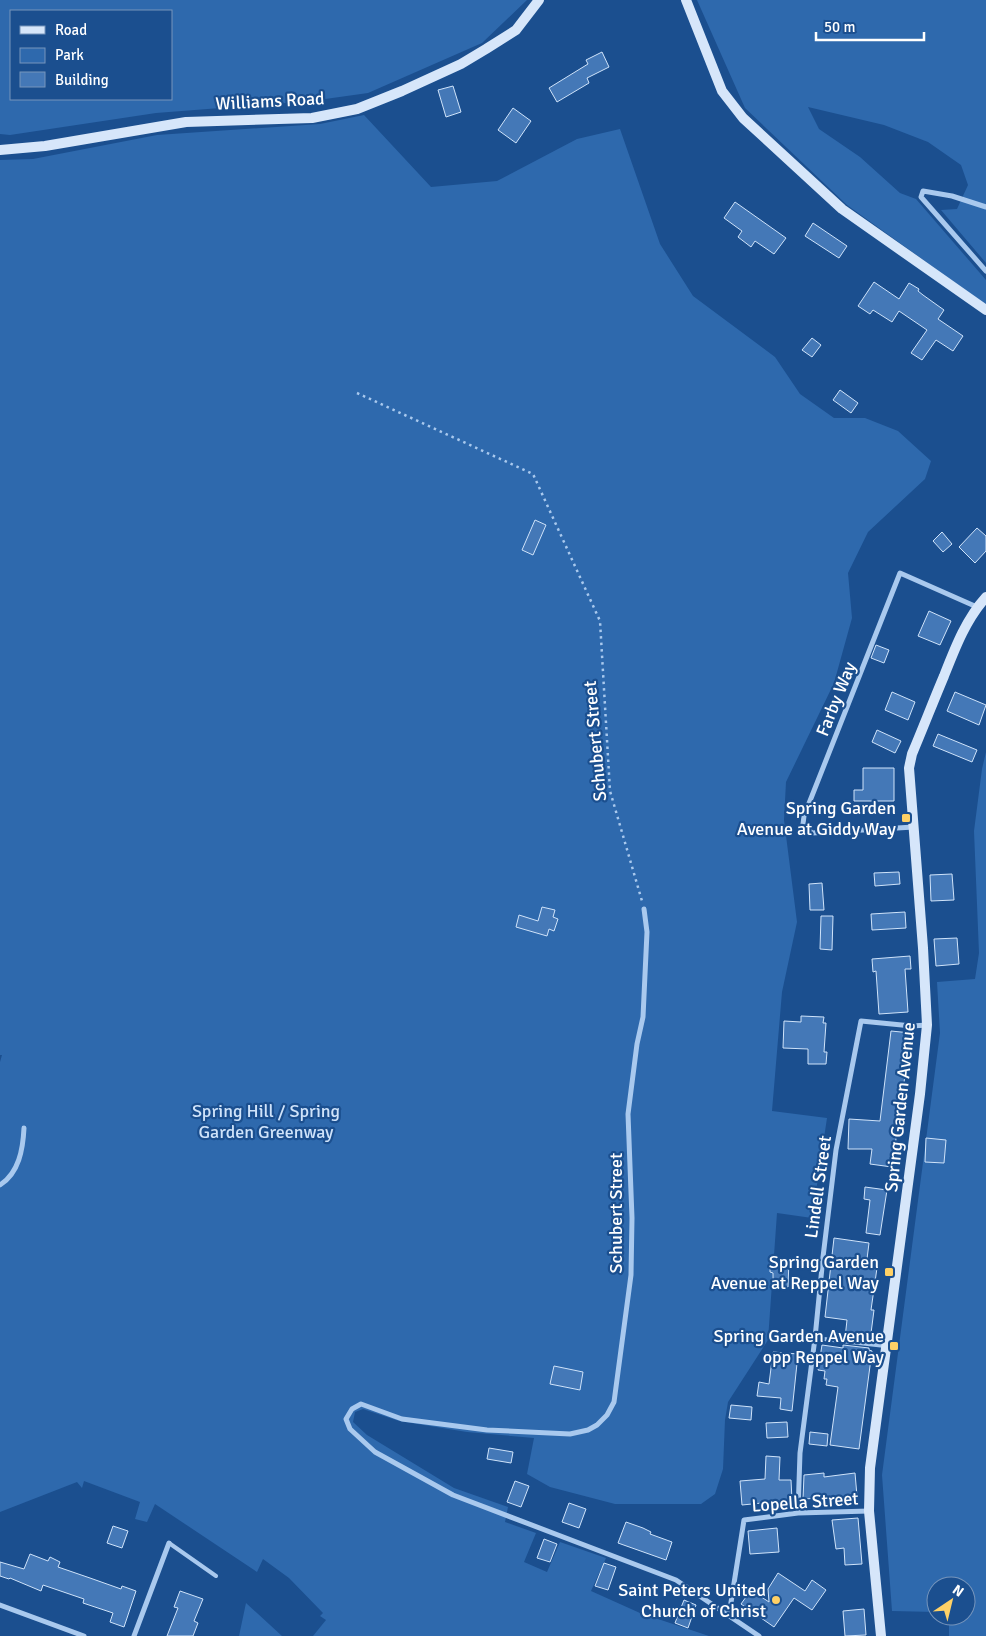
<svg xmlns="http://www.w3.org/2000/svg" width="986" height="1636" viewBox="0 0 986 1636" font-family="Signika,sans-serif">
<style>
.green{fill:#2e69ad;fill-rule:evenodd}
.building{fill:#4478b7;stroke:#cfe3fa}
.lines{fill:none;stroke-linecap:round;stroke-linejoin:round}
.path{stroke:#a9c9ee;stroke-width:2.5;stroke-dasharray:2.5 4;stroke-linecap:butt}
.lane{stroke:#a9c9ee;stroke-width:4}
.street{stroke:#a9c9ee;stroke-width:5}
.secondary{stroke:#d6e6fa;stroke-width:10}
.poi-dot{fill:#ffd166;stroke:#1b4f8f;stroke-width:2}
.labels{text-anchor:middle;dominant-baseline:central;stroke-width:4.5;stroke-linejoin:round;paint-order:stroke}
.street-label{font-size:18px;fill:#fff;stroke:#1b4f8f}
.poi-label{font-size:18px;fill:#fff;stroke:#1b4f8f;text-anchor:end}
.park-label{font-size:18px;fill:#cfe3fa;stroke:#1b4f8f}
</style>
<rect width="100%" height="100%" fill="#1b4f8f"/>
<!-- green -->
<path class="green" d="M0 0H527L482 43 368 93 311 101 156 113 10 135 0 134ZM11 11H171V99H11Z
M697 0H986V263L941 210 957 209 968 185 961 165 928 142 884 125 808 107 819 129 860 157 900 193 916 199 986 280V305L847 205 745 108Z
M364 115 431 187 497 181 577 139 620 129 660 244 693 296 775 357 800 394 834 418H865L898 431 931 461 925 479 868 532 848 573 852 618 834 683 786 782 784 820 797 922 782 992 772 1111 827 1118 812 1218 777 1213 768 1340 728 1402 725 1420 723 1469 715 1494 701 1504H615L550 1487 527 1474 534 1438 467 1432 399 1421 363 1409 355 1412 353 1422 367 1435 454 1488 508 1507 505 1522 536 1533 524 1562 547 1572 560 1542 606 1558 591 1591 640 1613 709 1636H313L326 1620 320 1616 323 1613 289 1578 263 1559 257 1572 155 1504 147 1522 135 1519 140 1502 84 1481 82 1488 77 1482 0 1512V1062L2 1055H0V160L33 159 157 135 320 124Z
M986 752V1636H949V1616H966V1586H936V1612L892 1611 882 1475 940 1033 937 982 975 979 979 953 974 831 982 769Z
M246 1603 282 1636H239Z"/>
<!-- building -->
<path class="building" d="M602 52 609 67 587 78 589 83 557 102 549 88 588 64 586 60Z
M453 86 461 112 446 117 438 90Z
M513 108 531 121 516 143 498 130Z
M735 202 786 238 774 254 755 241 751 247 738 237 742 231 724 218Z
M813 223 847 246 839 258 805 236Z
M874 282 899 299 909 283 919 289 918 291 923 295 944 310 938 319 963 336 953 351 936 340 922 360 911 353 927 330 899 311 892 322 873 310 870 314 858 306Z
M812 338 821 345 812 357 802 350Z
M840 390 858 403 851 413 833 400Z
M535 520 546 525 533 555 522 550Z
M977 528 986 536V551L975 563 959 547Z
M942 532 952 544 943 552 933 541Z
M929 611 951 621 940 645 918 636Z
M876 645 889 650 884 663 871 658Z
M892 692 915 702 908 720 885 710Z
M955 692 986 705 979 725 947 711Z
M877 730 901 741 895 753 872 742Z
M938 734 977 750 972 762 933 746Z
M863 768H894V801H854V790H863Z
M899 872 900 884 875 886 874 873Z
M952 874 954 900 931 901 930 875Z
M822 883 824 910H810L809 884Z
M542 907 555 910 553 917 558 919 554 931 549 929 547 936 516 927 519 915 538 921Z
M905 912 906 928 872 930 871 914Z
M821 916H833L832 950 820 949Z
M957 938 959 964 936 966 934 939Z
M910 956 911 969H905L908 1012 879 1014 876 971 873 972 872 959Z
M801 1016 824 1017 823 1023H826L824 1052H827L826 1064H808V1049L783 1048 784 1021 801 1022Z
M891 1031 911 1033 892 1167 870 1164 872 1149H848L849 1119 880 1121Z
M926 1138 946 1140 944 1163 925 1162Z
M865 1187 887 1190 880 1235 866 1233 870 1200 864 1199Z
M834 1238 869 1243 867 1259 878 1261 871 1310H874L870 1341 845 1338 847 1320 825 1317Z
M770 1259 789 1260 788 1287H773V1273L770 1272Z
M822 1345 843 1348V1345L869 1348V1350L872 1351 859 1449 830 1445 838 1387 826 1385 827 1379H824L825 1371 818 1370Z
M773 1352 798 1354 792 1411 780 1409 781 1398 757 1396 759 1382 769 1384Z
M554 1366 583 1372 580 1390 550 1384Z
M731 1405 752 1407 751 1420 729 1418Z
M787 1422 788 1437 767 1438 766 1423Z
M810 1432 828 1434 827 1446 809 1444Z
M489 1448 513 1452 511 1463 487 1459Z
M766 1456 780 1457 779 1480H791L792 1500 742 1505 740 1481 765 1479Z
M824 1473V1477L855 1473 857 1496 803 1499 804 1475Z
M515 1481 529 1486 521 1507 507 1502Z
M569 1503 586 1509 579 1528 562 1522Z
M858 1518 862 1564 845 1565 844 1548 836 1549 832 1520Z
M626 1522 643 1528 651 1532 650 1534 672 1542 666 1560 618 1543Z
M113 1526 128 1531 122 1548 107 1543Z
M777 1528 779 1552 750 1554 748 1531Z
M544 1539 557 1544 550 1562 537 1558Z
M30 1554 48 1561 50 1557 60 1562 58 1567 90 1578 121 1589 122 1586 136 1591 124 1627 110 1622 113 1613 83 1603 84 1599 43 1585 41 1591 10 1578 9 1579 0 1576V1562L24 1569Z
M604 1563 616 1567 608 1590 595 1586Z
M778 1573 805 1591 812 1580 826 1590 812 1610 794 1598 774 1627 741 1604 751 1590 769 1602 768 1589Z
M180 1591 203 1599 194 1621 198 1623 193 1636H167L178 1608 174 1607Z
M684 1600 696 1605 688 1628 675 1623Z
M864 1609 866 1635 845 1636 843 1611Z"/>
<g class="lines">
<!-- path -->
<path class="path" d="M357 393 533 474 600 621 610 791 642 901"/>
<!-- lane -->
<path class="lane" d="M815 1338 885 1346
M169 1543 216 1576"/>
<!-- street -->
<path class="street" d="M986 207 952 196 923 191 921 197 986 271
M914 827 812 833 803 824 804 816 900 573 977 607
M644 909 647 932 643 1017 637 1044 628 1114 632 1218 631 1275 614 1402 607 1415 597 1425 588 1430 570 1434 487 1430 402 1419 361 1404 352 1409 346 1419 350 1429 375 1452 453 1495 676 1580 759 1636
M0 1185C19 1173 23 1149 24 1128
M798 1513 800 1453 815 1338 823 1257 836 1150 861 1021 912 1026 927 1025
M0 1605 84 1636
M729 1615 744 1520 798 1513 869 1511
M134 1636 169 1543"/>
<!-- secondary -->
<path class="secondary" d="M686 0 722 91 743 118 842 209 986 310
M0 150 45 146 186 122 312 118 357 109 402 91 461 64 486 49 516 30 539 0
M881 1636 869 1511 870 1468 920 1094 927 1025 923 948 909 768 912 754C923 728 933 702 944 676 955 648 966 619 986 597"/>
</g>
<!-- markers -->
<g class="poi-dot">
<rect x="901" y="813" width="10" height="10" rx="2.5"/>
<rect x="884" y="1267" width="10" height="10" rx="2.5"/>
<rect x="889" y="1341" width="10" height="10" rx="2.5"/>
<circle cx="776" cy="1600" r="5"/>
</g>
<g class="labels">
<!-- street labels -->
<g class="street-label">
<text transform="translate(270 101) rotate(-3)">Williams Road</text>
<text transform="translate(836 699) rotate(-68)">Farby Way</text>
<text transform="translate(595 741) rotate(-95)">Schubert Street</text>
<text transform="translate(900 1107) rotate(-84)">Spring Garden Avenue</text>
<text transform="translate(818 1187) rotate(-82)">Lindell Street</text>
<text transform="translate(616 1213) rotate(-90)">Schubert Street</text>
<text transform="translate(805 1502) rotate(-4)">Lopella Street</text>
</g>
<!-- poi labels -->
<g class="poi-label">
<text x="896" y="808">Spring Garden<tspan x="896" dy="21">Avenue at Giddy Way</tspan></text>
<text x="879" y="1262">Spring Garden<tspan x="879" dy="21">Avenue at Reppel Way</tspan></text>
<text x="884" y="1336">Spring Garden Avenue<tspan x="884" dy="21">opp Reppel Way</tspan></text>
<text x="766" y="1590">Saint Peters United<tspan x="766" dy="21">Church of Christ</tspan></text>
</g>
<!-- park labels -->
<g class="park-label">
<text x="266" y="1111">Spring Hill / Spring<tspan x="266" dy="21">Garden Greenway</tspan></text>
</g>
</g>
<!-- legend -->
<rect x="10" y="10" width="162" height="90" fill="#1b4f8f" stroke="#7695bc"/>
<rect x="20" y="26" width="25" height="8" fill="#d6e6fa" stroke="#7695bc"/>
<text x="55" y="35" font-size="15" fill="#ffffff">Road</text>
<rect x="20" y="48" width="25" height="15" fill="#2e69ad" stroke="#7695bc"/>
<text x="55" y="60" font-size="15" fill="#ffffff">Park</text>
<rect x="20" y="72" width="25" height="15" fill="#4478b7" stroke="#7695bc"/>
<text x="55" y="85" font-size="15" fill="#ffffff">Building</text>
<!-- north arrow -->
<g transform="translate(951 1601) rotate(35)"><circle r="24" fill="#1b4f8f" stroke="#7695bc"/>
<path d="M0-4L9 19L0 12L-9 19Z" fill="#ffd166"/>
<text y="-8" font-size="14" font-weight="bold" text-anchor="middle" fill="#ffffff">N</text>
</g>
<!-- scale -->
<path d="M816 32v8h108v-8" fill="none" stroke="#ffffff" stroke-width="2.5"/>
<text x="824" y="32" font-size="15" fill="#ffffff" stroke="#1b4f8f" stroke-width="4" paint-order="stroke">50 m</text>
</svg>
